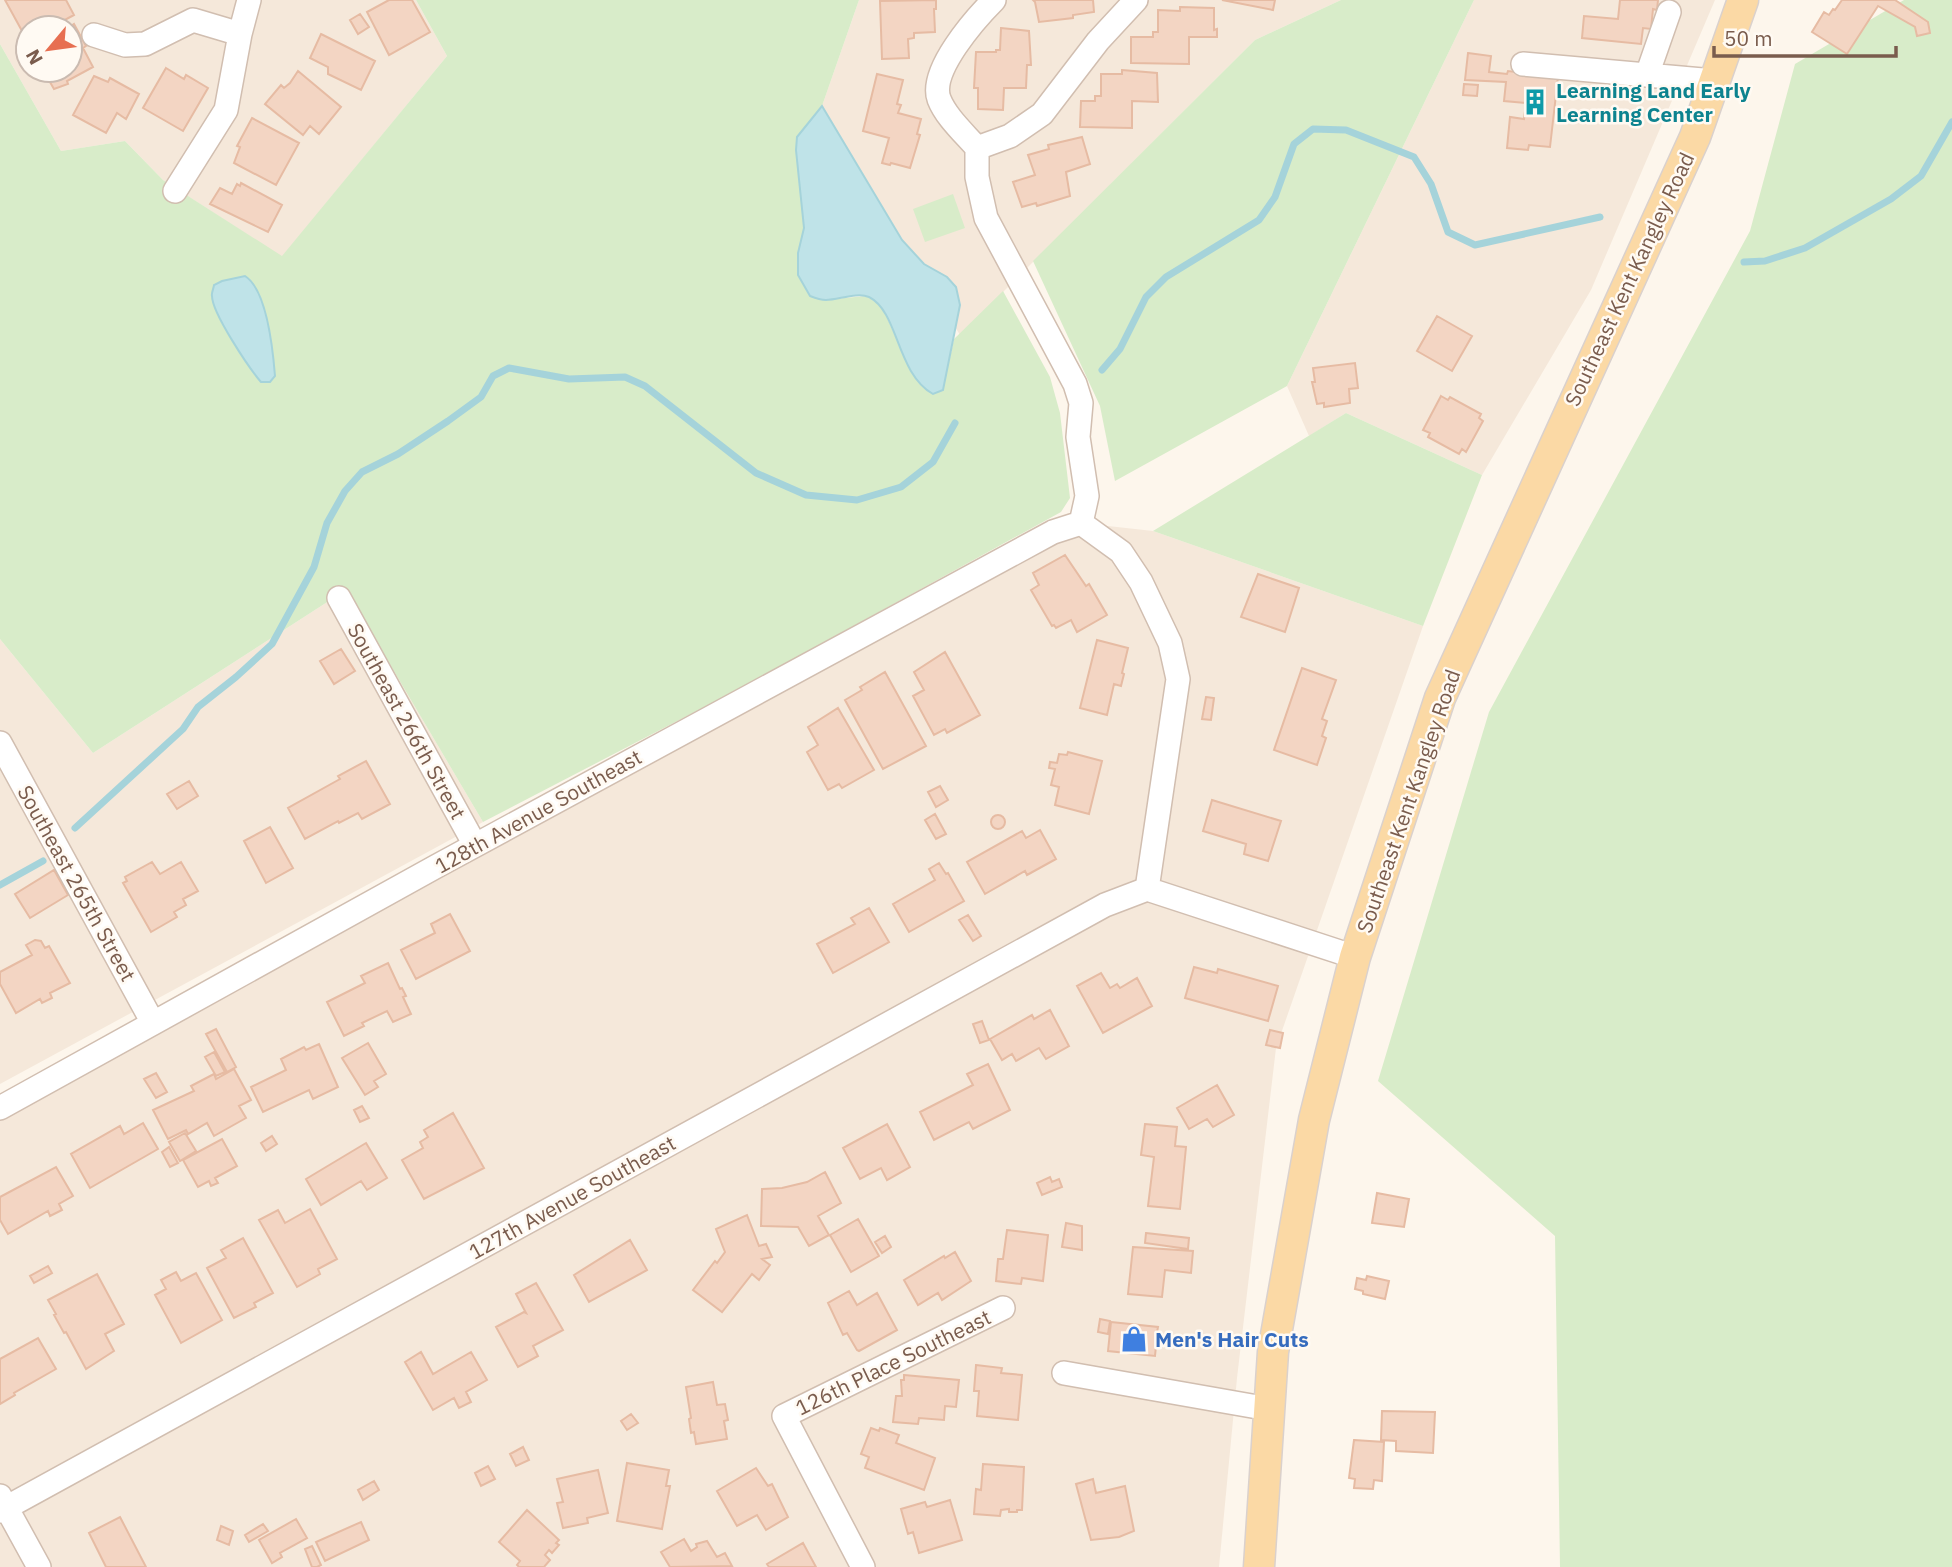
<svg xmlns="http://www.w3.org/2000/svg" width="1952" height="1567" viewBox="0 0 1952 1567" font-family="'IBM Plex Sans',sans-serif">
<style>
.residential{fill:#f5e8da;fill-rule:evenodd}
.green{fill:#d8ecc9}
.water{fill:#bfe3e8;stroke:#a5d3da;stroke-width:2}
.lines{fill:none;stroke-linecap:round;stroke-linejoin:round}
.stream{stroke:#a5d3da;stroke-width:7}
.building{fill:#f3d5c3;stroke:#e6bba3;stroke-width:2}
.minor-casing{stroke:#d1beb0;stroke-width:26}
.major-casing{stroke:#dad1cd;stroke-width:33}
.minor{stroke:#fff;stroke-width:23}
.major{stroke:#fbd9a5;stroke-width:30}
.labels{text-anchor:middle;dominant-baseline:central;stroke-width:5;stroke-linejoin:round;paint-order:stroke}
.culture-label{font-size:21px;font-weight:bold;fill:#0d838f;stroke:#fffaf3;text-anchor:start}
.street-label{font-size:21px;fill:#7a5c4d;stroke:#fffaf3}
.shop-label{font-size:21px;font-weight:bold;fill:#366cbe;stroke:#fffaf3;text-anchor:start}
</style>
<rect width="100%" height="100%" fill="#fdf6ec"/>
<!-- residential -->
<path class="residential" d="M0 0H416L447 56 282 257 163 180 125 141 61 151 0 44ZM28 28H70V70H28Z
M859 0H1341L1255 40 960 335 822 106Z
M1474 0H1715L1591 290 1482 475 1346 413 1309 436 1287 386Z
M1081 523 1153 531 1423 626 1276 1048 1237 1378 1219 1567H0V1110Z
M346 590 483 822 0 1084V639L93 753Z"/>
<!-- green -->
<path class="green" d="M416 0H859L822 106 797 137 796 150 804 228 798 253 823 300 866 296 882 306 907 364 943 390 954 339 1003 291 1050 377 1060 413 1070 498 1061 512 735 691 483 822 346 590 93 753 0 639V44L61 151 125 141 163 180 282 256 447 56Z
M1341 0H1474L1287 386 1115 481 1100 406 1033 261 1255 40Z
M1904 0H1952V1567H1560L1555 1236 1378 1081 1489 712 1750 231 1795 64Z
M953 194 965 228 925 242 913 209Z
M1346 413 1482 475 1423 626 1153 531Z"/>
<!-- water -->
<path class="water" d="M822 106 902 240 924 264 947 277 956 287 960 305 943 390 933 394C896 373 899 312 869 297 857 292 838 300 826 300 820 300 815 298 810 296L798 275V253L804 228 796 150 797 137Z
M245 276C267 290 273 351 275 376L270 382H261C249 368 212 313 212 296 211 294 214 287 214 285L222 281Z"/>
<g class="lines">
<!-- stream -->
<path class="stream" d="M1744 262 1765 261 1805 248 1891 199 1921 176 1952 122
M1102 370 1120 349 1146 297 1166 277 1259 220 1275 197 1294 144 1313 129 1346 130 1414 157 1431 184 1448 232 1475 245 1600 217
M75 828 183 729 198 707 236 677 272 644 314 567 327 523 345 491 362 472 398 454 448 421 481 397 493 376 509 368 569 379 625 377 645 386 756 473 806 495 857 500 901 487 933 462 955 423
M0 885 43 861"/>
</g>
<!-- building -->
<path class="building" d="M5 0H66L74 15 50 28H28L27 40Z
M389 0H412L430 32 389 55 367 12Z
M936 0V9H934L935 32 914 33V38L908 39 909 58 882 59 880 1Z
M1033 0H1093L1094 12 1073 15V18L1039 22 1035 2Z
M1222 0H1275L1273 10Z
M1620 0H1658L1657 10 1653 9 1651 29 1643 28 1641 44 1582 38 1584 16 1618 19Z
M1842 0H1895L1928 22 1930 33 1917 36 1915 27 1878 6 1847 54 1812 32 1824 12 1829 15 1833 9 1835 10Z
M1180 7 1214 8V30L1217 29V37H1189V64L1131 63V37H1153V32H1158V10L1180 11Z
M360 14 369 27 358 34 350 20Z
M74 24 86 46 83 48 93 67 67 81 68 84 54 89 43 70H70V28H68Z
M1001 28 1029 31 1031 65H1027L1026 88H1004L1003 110 978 109V88H974L976 52H996V50H1000Z
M321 34 375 61 361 90 328 74V67L310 58Z
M1468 53 1491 56 1489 72 1507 74 1508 71 1558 77 1550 147 1529 145 1528 150 1507 148 1510 117 1524 119 1526 103 1504 101 1506 82 1465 80Z
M166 68 184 79 186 75 208 88 183 131 143 108Z
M1122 70 1157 73 1158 102 1132 101V128L1080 127 1081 101H1095V96H1101V74H1122Z
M298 71 341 107 319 134 310 126 303 135 265 104 281 85 284 88 290 83Z
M877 74 903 80 897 104 901 105 898 113 921 119 917 134 920 135 910 168 891 163 890 165 882 163 889 138 863 131Z
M94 76 108 82 110 78 139 94 126 119 117 113 106 133 73 115Z
M1464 84 1478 85 1477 96 1463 95Z
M252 118 299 143 276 185 234 163 240 147 237 146Z
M1082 137 1090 164 1066 172 1070 196 1037 206 1036 203 1022 207 1013 182 1035 175 1028 155 1049 149 1048 145Z
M241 183 282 205 268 232 210 204 220 188 232 194 237 184 240 186Z
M1437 316 1472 336 1452 371 1417 351Z
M1355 363 1358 388 1349 389 1350 403 1324 407V403L1317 404 1312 382H1315L1313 368Z
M1441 396 1448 400 1450 397 1481 414 1479 418 1483 421 1466 452 1462 449 1459 454 1428 437 1430 433 1423 430Z
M1065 555 1086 586 1089 584 1107 615 1077 632 1071 620 1056 628 1054 625 1052 626 1031 590 1039 585 1033 573Z
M1258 574 1299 588 1285 632 1241 617Z
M1097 640 1128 648 1122 673 1124 674 1121 686 1114 684 1107 715 1080 708Z
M341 649 355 671 334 684 320 661Z
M945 652 980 715 947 733 945 729 934 735 913 696 924 690 914 672Z
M1302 668 1336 680 1322 719 1327 721 1322 736 1326 738 1317 765 1274 750Z
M885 672 926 746 883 769 845 700 862 690 860 687Z
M1206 697 1214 698 1211 720 1202 719Z
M838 708 874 770 842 788 839 784 828 790 807 752 818 745 808 727Z
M1068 752 1102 761 1089 814 1055 805 1059 787 1051 785 1055 769 1049 768 1050 762 1057 763 1059 754 1067 755Z
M366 761 390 804 362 819 358 813 339 823 338 821 305 839 288 808 340 779 338 776Z
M189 781 198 796 177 809 167 794Z
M940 786 948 800 936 807 928 792Z
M1212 800 1281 821 1268 861 1244 854 1246 844 1203 831Z
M935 814 946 834 936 839 925 820Z
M991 822a7 7 0 1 1 14 0a7 7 0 1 1-14 0Z
M270 827 293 868 266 883 244 841Z
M1040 830 1056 859 1027 875 1025 871 985 894 967 862 1022 831 1026 838Z
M152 862 160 874 181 862 198 891 183 899 186 905 174 912 177 917 151 932 123 883 127 881 125 877Z
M939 863 946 874 948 873 964 901 909 932 893 904 935 880 929 869Z
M54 870 68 895 30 918 15 894Z
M869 908 889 942 833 973 817 944 855 924 851 918Z
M450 914 470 951 416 979 401 950 435 933 431 924Z
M968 915 981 936 973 941 959 920Z
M35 940 41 941 45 948 49 946 70 983 50 993 52 998 42 1003 40 999 16 1013 0 984V972L32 955 26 945Z
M388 963 400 989 402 988 406 996 403 997 411 1014 393 1022 387 1011 362 1023 364 1026 344 1036 327 1002 365 983 361 976Z
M1194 967 1217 973 1218 969 1278 986 1268 1021 1185 998Z
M1101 973 1110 988 1117 984 1120 988 1137 978 1152 1006 1103 1033 1077 986Z
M1050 1010 1069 1046 1046 1059 1039 1048 1016 1061 1012 1054 1002 1060 990 1039 1032 1015 1034 1019Z
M982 1021 989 1040 980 1043 973 1024Z
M216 1029 236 1067 227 1072 206 1034Z
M1270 1030 1283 1033 1280 1048 1266 1045Z
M368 1043 386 1074 374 1081 378 1087 365 1095 342 1058Z
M319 1044 338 1087 313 1099 309 1090 263 1112 251 1087 286 1070 281 1059 304 1047 306 1050Z
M214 1052 225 1072 216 1076 205 1057Z
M988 1064 1010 1110 973 1129 969 1122 934 1140 920 1112 973 1085 967 1074Z
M234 1069 251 1100 239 1106 246 1118 214 1136 207 1123 188 1134 186 1130 168 1139 153 1110 194 1091 191 1086 214 1074 216 1079Z
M156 1073 167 1092 156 1098 144 1079Z
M1217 1085 1234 1115 1213 1127 1207 1119 1189 1129 1177 1108Z
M362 1106 369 1118 360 1122 354 1110Z
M453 1113 484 1168 424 1199 402 1160 423 1148 420 1142 428 1137 424 1130Z
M143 1123 158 1149 90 1188 71 1154 120 1126 124 1134Z
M887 1124 910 1167 887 1180 881 1168 860 1179 843 1148Z
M1145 1124 1177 1127 1175 1146 1186 1147 1180 1209 1148 1206 1154 1157 1141 1155Z
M185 1133 196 1151 180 1161 169 1142Z
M272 1136 277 1144 266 1151 261 1143Z
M222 1139 237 1166 215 1178 218 1183 211 1186 209 1181 198 1187 183 1160Z
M366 1143 387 1178 367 1190 361 1181 321 1205 306 1179Z
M169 1147 178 1163 170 1167 162 1152Z
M56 1167 73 1196 59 1204 62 1210 50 1216 48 1211 8 1234 0 1220V1197Z
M825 1172 841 1203 818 1216 829 1235 809 1246 798 1227 761 1226 762 1189 782 1188 807 1182Z
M1050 1177 1052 1182 1059 1179 1062 1187 1042 1195 1037 1183Z
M1377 1193 1409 1199 1404 1227 1372 1223Z
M310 1209 337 1259 318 1269 320 1274 297 1287 259 1220 278 1210 285 1223Z
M747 1215 759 1246 766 1244 772 1257 762 1259 770 1265 759 1280 752 1274 722 1312 693 1290 715 1261 717 1263 725 1252 716 1229Z
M858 1219 879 1256 851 1272 830 1235Z
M1066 1223 1082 1226V1250L1062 1247Z
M1007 1230 1048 1235 1043 1281 1022 1278 1021 1284 996 1281 998 1259H1003Z
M1146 1233 1189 1238 1188 1249 1145 1243Z
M885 1236 891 1247 882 1253 875 1242Z
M243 1238 273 1293 254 1303 256 1307 234 1318 207 1268 226 1258 221 1250Z
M630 1240 647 1270 589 1302 574 1275Z
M1133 1247 1193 1251 1191 1273 1165 1270 1162 1297 1128 1294Z
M955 1252 971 1281 942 1300 938 1293 918 1305 904 1280 944 1256 945 1258Z
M48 1266 52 1273 34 1283 30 1276Z
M176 1272 181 1281 196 1273 222 1320 181 1343 155 1295 166 1289 161 1280Z
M97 1274 124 1324 105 1334 114 1351 86 1369 66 1332 64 1333 54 1315 56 1314 48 1300Z
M1367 1276 1389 1281 1385 1299 1363 1294V1291L1355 1289 1357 1278 1366 1280Z
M536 1283 563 1330 533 1346 538 1356 518 1367 496 1327 524 1312 526 1313 516 1294Z
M849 1291 857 1305 877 1293 897 1330 859 1351 857 1350 847 1333 843 1335 828 1303Z
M1100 1319 1110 1321 1108 1334 1098 1332Z
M1111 1322 1158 1327 1156 1338 1160 1339V1347L1156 1346 1155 1356 1108 1351Z
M38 1338 56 1369 14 1393 15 1395 0 1404V1359Z
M421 1352 433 1374 471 1352 487 1380 466 1392 471 1402 459 1408 454 1398 433 1410 405 1362Z
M976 1365 1002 1368 1001 1373 1022 1375 1018 1420 977 1416 979 1391H974Z
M904 1375 959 1380 956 1407 945 1406 944 1420 919 1418 918 1424 893 1422 896 1396H902L901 1380H904Z
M713 1382 717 1405 725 1404 728 1420 724 1421 727 1439 696 1444 694 1432 691 1433 689 1419 691 1418 686 1387Z
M1382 1411 1435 1412 1433 1453 1396 1451V1441L1381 1440Z
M631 1414 638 1423 627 1430 621 1421Z
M871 1428 879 1431 880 1428 899 1435 896 1443 935 1458 924 1490 865 1468 869 1457 861 1454Z
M1354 1440 1384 1442 1382 1481 1374 1480 1373 1489 1354 1488 1355 1479 1349 1478Z
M523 1447 529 1460 516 1466 510 1454Z
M627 1463 669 1470 666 1486H670L662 1529 617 1521Z
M983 1464 1024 1467 1022 1510H1017V1512H1009V1509L1001 1510 1000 1516 974 1514 976 1489 981 1490Z
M488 1466 495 1479 481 1486 475 1473Z
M756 1468 768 1486 772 1484 788 1517 766 1530 757 1515 737 1526 717 1491Z
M598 1470 608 1513 587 1518 588 1523 563 1528 557 1503 563 1502 557 1479Z
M1093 1479 1096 1493 1125 1486 1134 1531 1119 1537 1091 1540 1076 1484Z
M374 1481 379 1490 363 1500 358 1490Z
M950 1500 962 1540 919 1553 913 1532 908 1534 901 1509 925 1502 927 1507Z
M527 1510 559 1540 556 1543 559 1545 552 1553 549 1550 545 1555 550 1560 544 1567H519L517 1565 520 1561 499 1542Z
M120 1517 146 1567H106L89 1533Z
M296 1519 307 1538 280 1553 282 1557 272 1563 259 1540Z
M361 1522 369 1540 325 1561 316 1542Z
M263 1524 268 1531 249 1542 245 1535Z
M221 1526 233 1531 229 1545 217 1540Z
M684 1539 691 1551 697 1547 696 1544 707 1541 717 1557 725 1553 732 1566 670 1567 661 1552Z
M803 1543 816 1567H769L767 1564Z
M312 1546 321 1565 317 1567H312L305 1549Z"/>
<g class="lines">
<!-- minor casing -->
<g class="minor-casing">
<path id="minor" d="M994 0C975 19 929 71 939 99 946 117 964 133 977 148V177L986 218 1075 384 1081 403 1078 437 1087 496 1081 523 1121 552 1141 582 1170 643 1178 679 1147 889
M240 34 249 0
M94 35 125 45 145 44 193 20 240 34 226 110 175 191
M1523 64 1714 81
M1647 75 1669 12
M977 148 1010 136 1042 114 1098 41 1136 0
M339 598 475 845
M0 743 153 1023
M1147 889 1355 957
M0 1108 437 866 1053 532 1081 523
M1064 1373 1269 1409
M0 1496 39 1567
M0 1511 1105 905 1147 889
M863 1567 784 1416 1003 1308"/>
</g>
<!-- major casing -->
<g class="major-casing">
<path id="major" d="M1259 1567 1273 1352 1314 1120 1355 957 1440 698 1695 137 1743 0"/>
</g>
<!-- minor -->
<use href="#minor" class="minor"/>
<!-- major -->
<use href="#major" class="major"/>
</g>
<!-- icons -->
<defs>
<g id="building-bare" transform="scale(2.1)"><path d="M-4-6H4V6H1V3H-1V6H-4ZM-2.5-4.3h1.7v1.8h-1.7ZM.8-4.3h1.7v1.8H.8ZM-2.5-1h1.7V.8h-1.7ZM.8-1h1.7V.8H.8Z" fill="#0f9aa8" stroke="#fffaf3" stroke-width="2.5" paint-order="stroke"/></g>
<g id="shop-bare" transform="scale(2.1)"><path d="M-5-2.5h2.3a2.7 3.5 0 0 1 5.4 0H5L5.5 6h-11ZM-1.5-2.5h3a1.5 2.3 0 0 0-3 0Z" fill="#3f7fe0" stroke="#fffaf3" stroke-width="2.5" paint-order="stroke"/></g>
</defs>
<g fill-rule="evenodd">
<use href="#building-bare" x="1535" y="102"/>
<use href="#shop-bare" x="1134" y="1339"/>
</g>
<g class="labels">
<!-- culture labels -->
<g class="culture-label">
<text x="1556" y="90">Learning Land Early<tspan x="1556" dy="24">Learning Center</tspan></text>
</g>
<!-- street labels -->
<g class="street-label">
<text transform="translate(1629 279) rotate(-65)">Southeast Kent Kangley Road</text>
<text transform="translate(407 721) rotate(61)">Southeast 266th Street</text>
<text transform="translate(1408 801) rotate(-71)">Southeast Kent Kangley Road</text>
<text transform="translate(538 811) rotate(-29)">128th Avenue Southeast</text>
<text transform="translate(77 883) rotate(61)">Southeast 265th Street</text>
<text transform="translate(572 1197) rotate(-29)">127th Avenue Southeast</text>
<text transform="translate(893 1362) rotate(-26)">126th Place Southeast</text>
</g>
<!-- shop labels -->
<g class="shop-label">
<text x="1155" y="1339">Men's Hair Cuts</text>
</g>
</g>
<!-- north arrow -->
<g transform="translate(49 49) rotate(241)"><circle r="33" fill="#fffaf3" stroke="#cabbb1" stroke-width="2"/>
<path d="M0-5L12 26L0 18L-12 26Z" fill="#e76f51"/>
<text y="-10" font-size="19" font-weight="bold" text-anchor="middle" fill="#7a5c4d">N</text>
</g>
<!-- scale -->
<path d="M1714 46v10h182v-10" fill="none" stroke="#7a5c4d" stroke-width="3.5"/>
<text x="1724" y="46" font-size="21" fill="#7a5c4d" stroke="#fffaf3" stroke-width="5" paint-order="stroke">50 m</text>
</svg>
